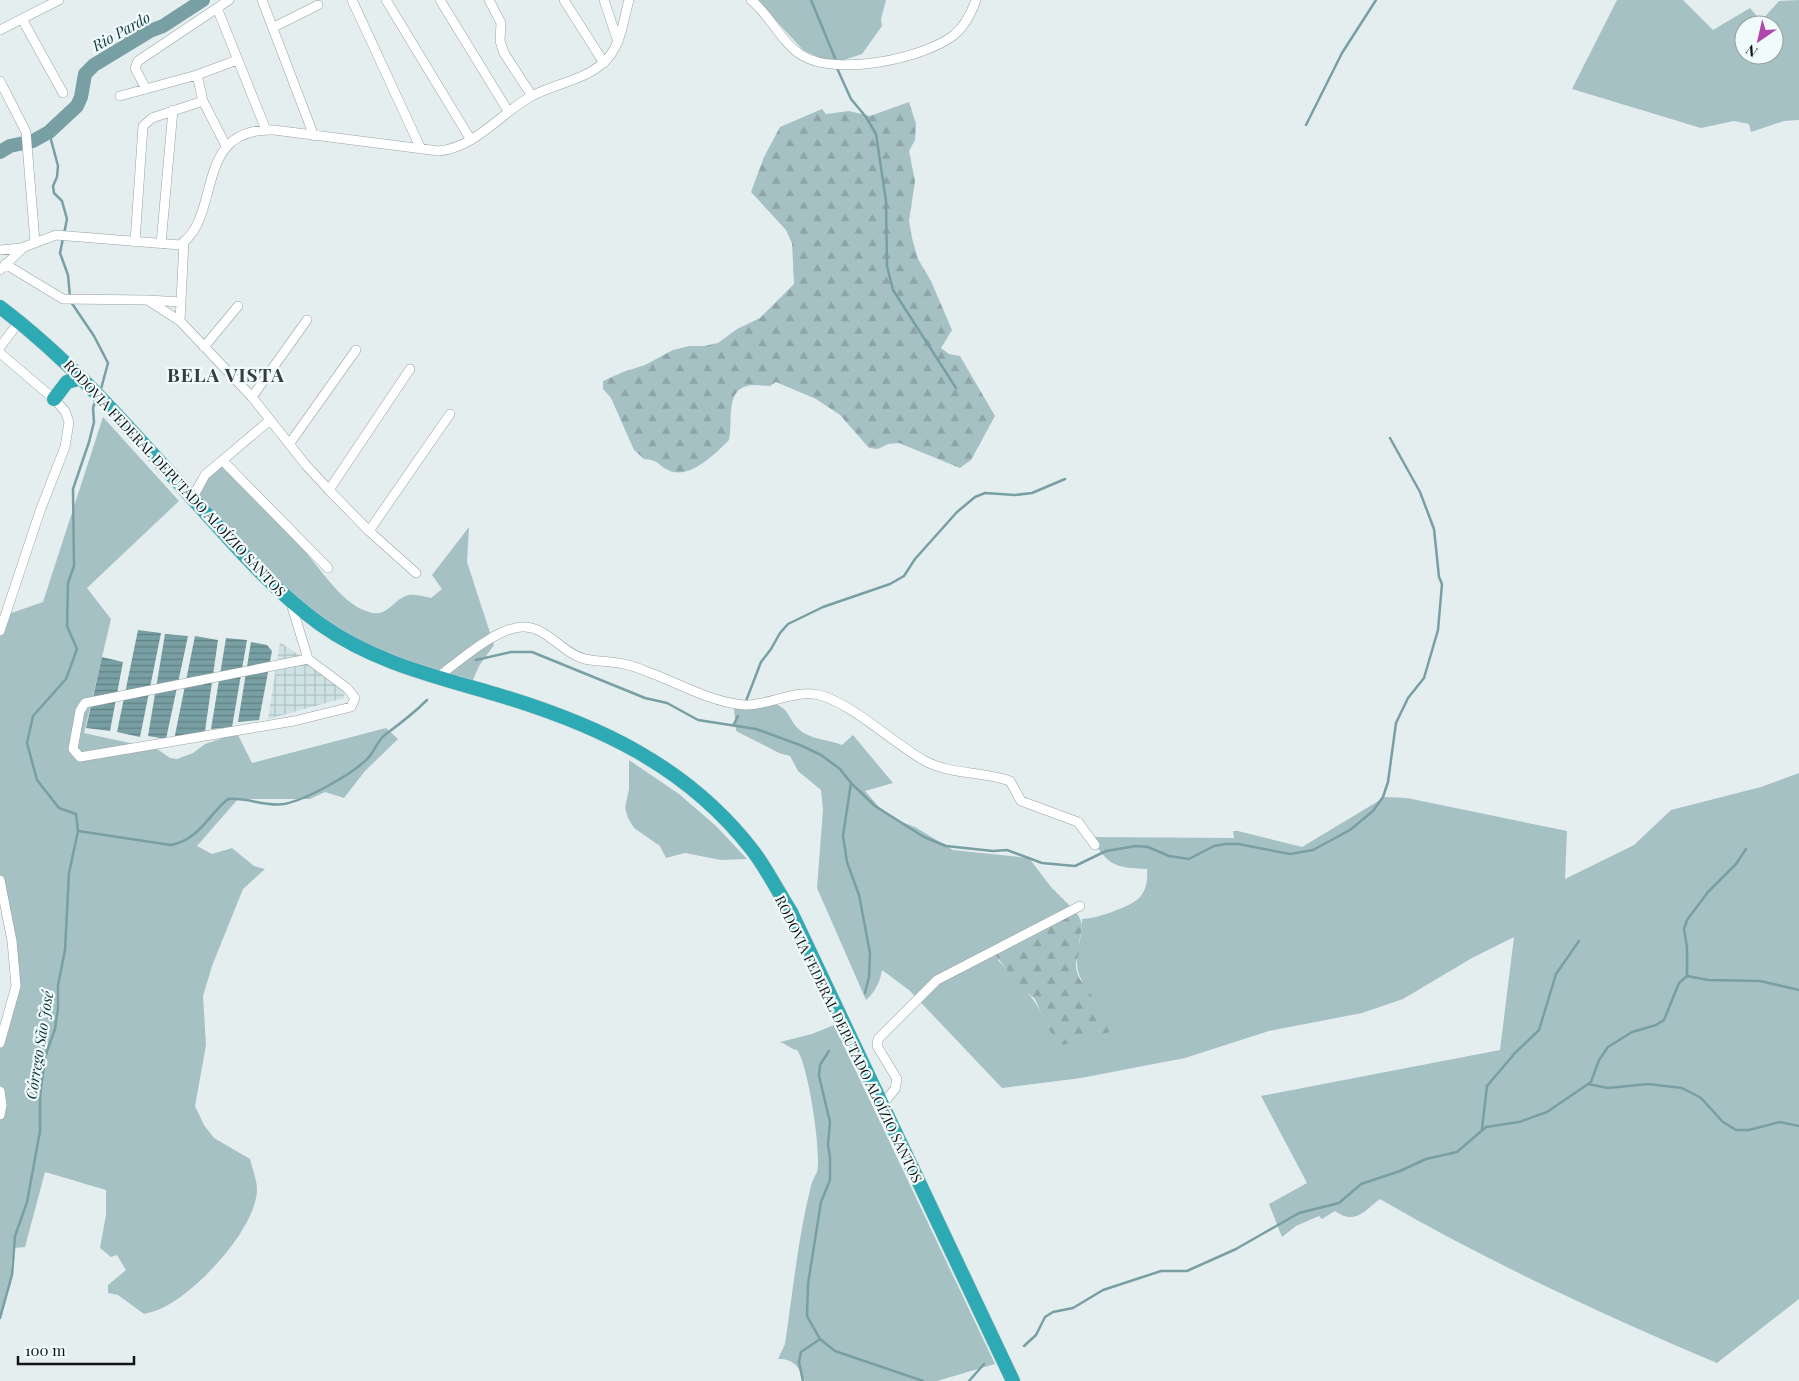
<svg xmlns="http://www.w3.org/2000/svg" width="1799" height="1381" viewBox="0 0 1799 1381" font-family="'Playfair Display',serif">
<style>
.industrial{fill:url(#industrial-grid)}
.grass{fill:#a6c1c4;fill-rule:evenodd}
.forest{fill:url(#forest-firs)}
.water{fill:url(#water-rules)}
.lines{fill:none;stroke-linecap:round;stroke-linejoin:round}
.stream{stroke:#789fa3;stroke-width:2.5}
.river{stroke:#789fa3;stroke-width:14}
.minor-casing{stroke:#98a2a3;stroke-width:10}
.highway-casing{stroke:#cacbcb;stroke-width:15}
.minor{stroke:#fff;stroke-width:9}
.highway{stroke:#2eaab5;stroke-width:14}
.labels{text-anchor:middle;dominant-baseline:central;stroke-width:4.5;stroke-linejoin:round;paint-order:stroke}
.street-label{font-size:14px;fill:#101414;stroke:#f1fbfc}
.water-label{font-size:15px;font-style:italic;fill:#0e3639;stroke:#f1fbfc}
.district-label{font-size:19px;font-weight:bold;letter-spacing:1px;fill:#353d3d;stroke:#f1fbfc}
</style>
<defs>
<pattern id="industrial-grid" width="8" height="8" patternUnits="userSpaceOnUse" patternTransform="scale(1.25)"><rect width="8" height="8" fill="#cee2e3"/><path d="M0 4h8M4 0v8" fill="none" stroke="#b0c1c2"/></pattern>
<pattern id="forest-firs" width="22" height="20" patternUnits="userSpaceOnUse" patternTransform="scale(1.25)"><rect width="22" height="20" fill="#a6c1c4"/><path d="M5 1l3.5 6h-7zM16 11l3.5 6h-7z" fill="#8ea5a8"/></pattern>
<pattern id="water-rules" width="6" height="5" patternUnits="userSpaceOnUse" patternTransform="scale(1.25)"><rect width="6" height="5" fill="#789fa3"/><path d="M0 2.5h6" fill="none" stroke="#618084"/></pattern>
</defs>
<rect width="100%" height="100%" fill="#e4eeef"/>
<!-- industrial -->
<path class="industrial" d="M280 642 345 687 344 698 268 719Z"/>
<!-- grass -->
<path class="grass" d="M757 0H886L881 19 882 26 862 54 832 64 803 50Z
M1617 0H1683L1713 30 1750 8 1761 21 1779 1 1799 0V120L1784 121 1751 132 1749 124 1734 121 1701 128 1572 89ZM1744 25H1774V55H1744Z
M103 417 179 501 87 588 111 619 84 733 157 749 170 758 177 759 193 753 205 744 237 733 252 763 386 728 398 739 365 771 344 798 325 792 310 799H238L197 846 212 854 232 848 254 866 265 869 243 889 212 966 203 996 206 1045 195 1106 204 1125 214 1138 250 1159C252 1168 257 1180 257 1189 257 1228 196 1293 162 1308 157 1311 150 1312 144 1314L118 1295 108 1293V1285L126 1270 117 1255 111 1257 100 1248 106 1215V1190L45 1172 25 1247 13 1248 11 1265 13 1274 0 1316V1032L17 986 0 889V617L43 602Z
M221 466C245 491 270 515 294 539 316 560 339 604 369 612 389 618 392 599 409 595 415 594 425 597 431 598L442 589 432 575 469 527 467 562 494 645 479 666 469 689 336 633 275 582 198 499 205 481Z
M766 701C794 707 786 722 804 733 816 740 829 740 842 745L853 735 893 783 865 791 879 807 899 821 915 827 953 850 1029 858 1051 887 1073 909 998 960C1018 982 1039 1000 1048 1029L1082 981C1070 960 1083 942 1082 919 1095 919 1127 908 1138 899 1146 892 1148 880 1147 869 1114 867 1109 867 1091 837L1234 838 1233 831H1238L1302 847 1385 797 1407 798 1567 831 1565 879 1634 845 1671 810 1761 787 1799 773V1299L1717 1363C1602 1314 1488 1262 1380 1199 1363 1212 1355 1225 1335 1211L1322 1219 1319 1216 1296 1226 1282 1237 1269 1204 1307 1183 1261 1096 1500 1050 1514 937 1472 958 1403 999 1362 1013 1269 1031 1185 1058 1081 1078 1002 1088 909 990 882 970C880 982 875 992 866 1000L817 888 823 810 821 790 798 771 790 756 779 753 736 731 734 709Z
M629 760 679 794 716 826 747 859 721 860 685 853 666 858 660 846 634 828 628 818 625 808 629 789Z
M834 1025 995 1364 937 1381H805C799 1367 794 1359 778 1359L785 1344C793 1291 798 1237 811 1186 812 1181 815 1176 817 1172 822 1155 808 1063 797 1050 790 1049 787 1044 780 1042L812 1034Z"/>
<!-- forest -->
<path class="forest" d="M909 102 916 124 915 140 909 151 915 181 909 221 912 238 918 259 931 281 952 330 941 348 949 354 960 356 995 416 971 460 960 468 899 443 888 444 878 449 869 448 840 415 816 399 776 382 770 386C765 386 759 385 754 385 723 386 734 421 729 440 716 453 689 481 668 470 657 465 660 460 644 459L634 450 611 398 603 389V381L623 372 645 365 673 350 689 346H704L718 343 737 329 760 318 794 284 792 243 786 230 751 192 764 157 780 127 822 109 826 114 849 111 870 116Z
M1073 909C1089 927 1078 930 1079 952 1079 955 1076 959 1076 963 1074 980 1095 996 1102 1010 1106 1017 1108 1025 1110 1032L1062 1045 1048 1029 1035 999 1019 986 995 954Z"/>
<!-- water -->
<path class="water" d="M138 630 161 633 140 737 117 732Z
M165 634 188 636 166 739 148 736Z
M195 636 218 640 205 731 184 742 174 740Z
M226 638 247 640 232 727 211 729Z
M251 642 267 645 272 651 259 720 238 722Z
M102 657 123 662 110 731 86 728Z"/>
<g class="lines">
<!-- stream -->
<path class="stream" d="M811 0 835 58
M836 66 851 99 866 117 876 134 886 201 887 266 893 290 956 388
M1306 125 1342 53 1376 0
M49 132 58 166 57 177 53 186 54 193 62 201 67 219 60 253 68 275 70 297
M71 302 94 336 108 363 101 389
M476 660 511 652H532L645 698 667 703 698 720 756 729 800 745 821 755 840 769 851 783 875 806 924 837 946 846 993 851 1007 850 1042 863 1075 866 1106 851 1136 846 1148 847 1169 856 1189 859 1214 846 1225 844H1238L1290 854 1313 850 1350 830 1373 811 1383 797 1388 782 1396 723 1408 698 1424 678 1438 630 1442 584 1439 577 1434 529 1420 492 1390 438
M746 701 761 662 771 649 780 633 788 624 823 607 890 584 904 576 915 559 957 512 975 497 985 493 1015 495 1032 493 1065 479
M733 726 738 716
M851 783 843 836 847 862 859 895 870 953 869 977 865 993
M78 831 171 845C199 840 208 815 228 799 247 797 265 807 284 804 306 800 353 774 368 758 375 751 378 739 386 734 401 723 414 713 427 700
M1687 976V947L1684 929 1687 920 1708 892 1736 864 1746 849
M829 1051 820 1065 819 1076 830 1122 828 1145 830 1157V1180L821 1202 808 1284 807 1316 820 1339 835 1351 923 1381
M1588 1084 1608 1088 1648 1084 1682 1088 1701 1098 1723 1122 1736 1130H1749L1780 1122 1799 1126
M1482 1129 1487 1086 1515 1053 1539 1030 1556 974 1579 941
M0 1318 12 1275 15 1236 27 1202 40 1131V1096L45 1057 55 1029 58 1008V985L65 950 69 873 78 831 76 814 59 808 37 780 27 743 33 716 66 679 77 649 67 626 68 583 74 566 73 489 89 442 94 422 93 408 95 402
M1024 1346 1036 1335 1045 1317 1053 1312 1073 1308 1103 1290 1161 1271H1187L1236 1249 1299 1213 1339 1203 1361 1184 1400 1171 1426 1159 1457 1152 1486 1127 1519 1122 1547 1112 1591 1082 1599 1060 1608 1047 1632 1032 1656 1025 1664 1020 1679 983 1687 976 1708 980 1760 981 1799 990
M803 1381 799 1362 801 1352 820 1339
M969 1381 984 1364"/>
<!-- river -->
<path class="river" d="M0 152 10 146 33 141 49 132 77 106 81 97 85 74 94 65 150 31 163 26 203 0"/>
<!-- minor casing -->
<g class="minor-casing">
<path id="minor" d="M262 0 314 136
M352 0 421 149
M386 0 471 140
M440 0 508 111
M489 0 501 23 500 41 504 53 532 96
M564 0 604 63
M604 0 618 42
M751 0C771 16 781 43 803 56 837 76 923 59 954 35 965 26 971 14 976 0
M217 8 266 130
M22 19 63 93
M274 27 318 5
M0 30 59 0
M197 75 203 101 226 146
M0 81 26 132 35 242
M146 89 135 68 138 61 229 0
M120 96 197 75 237 60
M184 241 180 321 252 397 305 464 329 490 369 531 416 573
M135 242 143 126 152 118 203 101
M161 244 173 110
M0 250 21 248
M5 264 63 299 148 300 181 302
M0 270 24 247 56 235 180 245C223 216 192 127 274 130L439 151C476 147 500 114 530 97 553 84 583 81 603 63 621 48 623 21 629 0
M149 301 180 321
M0 347 19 322
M204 347 238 306
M0 353 54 399 65 411 69 422 65 447 40 511 0 631
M252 397 307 320
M290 443 356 350
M223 461 328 568
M329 490 410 369
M192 499 205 475 270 420
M369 531 450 414
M290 600 308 659 347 688 355 698 351 707 294 721 80 757 73 749 80 711 85 703 308 659
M438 677C458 662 499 625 525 627 548 628 563 654 585 659 593 661 602 661 611 662 623 663 637 667 648 672 679 683 710 702 744 705 769 706 794 689 819 695 852 703 894 744 925 761 952 775 982 771 1010 781L1021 801 1078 822 1095 845
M0 880 12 941 16 986 0 1043
M0 1091 2 1105 0 1115
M882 1105 895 1089 897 1079 877 1046 878 1039 937 980 1080 906"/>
</g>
<!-- highway casing -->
<g class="highway-casing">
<path id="highway" d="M0 307C81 368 145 447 213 521 246 558 280 595 320 624 373 662 434 676 495 694 596 724 687 765 753 851 767 869 778 892 791 912L1013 1381
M54 399 67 382 81 378"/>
</g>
<!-- minor -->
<use href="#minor" class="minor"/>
<!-- highway -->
<use href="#highway" class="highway"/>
</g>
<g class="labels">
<!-- street labels -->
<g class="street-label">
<text transform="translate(175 478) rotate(47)">RODOVIA FEDERAL DEPUTADO ALOÍZIO SANTOS</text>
<text transform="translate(849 1039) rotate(64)">RODOVIA FEDERAL DEPUTADO ALOÍZIO SANTOS</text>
</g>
<!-- water labels -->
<g class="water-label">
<text transform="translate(121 31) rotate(-29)">Rio Pardo</text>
<text transform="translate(39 1045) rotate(-81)">Córrego São José</text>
</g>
<!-- district labels -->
<g class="district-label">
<text x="226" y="374">BELA VISTA</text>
</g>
</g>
<!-- north arrow -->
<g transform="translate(1759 40) rotate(214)"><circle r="24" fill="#f1fbfc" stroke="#979f9f"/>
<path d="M0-4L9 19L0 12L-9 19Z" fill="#af48ac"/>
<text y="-8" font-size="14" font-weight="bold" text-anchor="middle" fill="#101414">N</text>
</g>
<!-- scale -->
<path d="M18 1356v8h116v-8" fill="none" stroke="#101414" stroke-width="2.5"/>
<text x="25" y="1356" font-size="15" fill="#101414" stroke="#f1fbfc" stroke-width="4" paint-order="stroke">100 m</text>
</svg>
